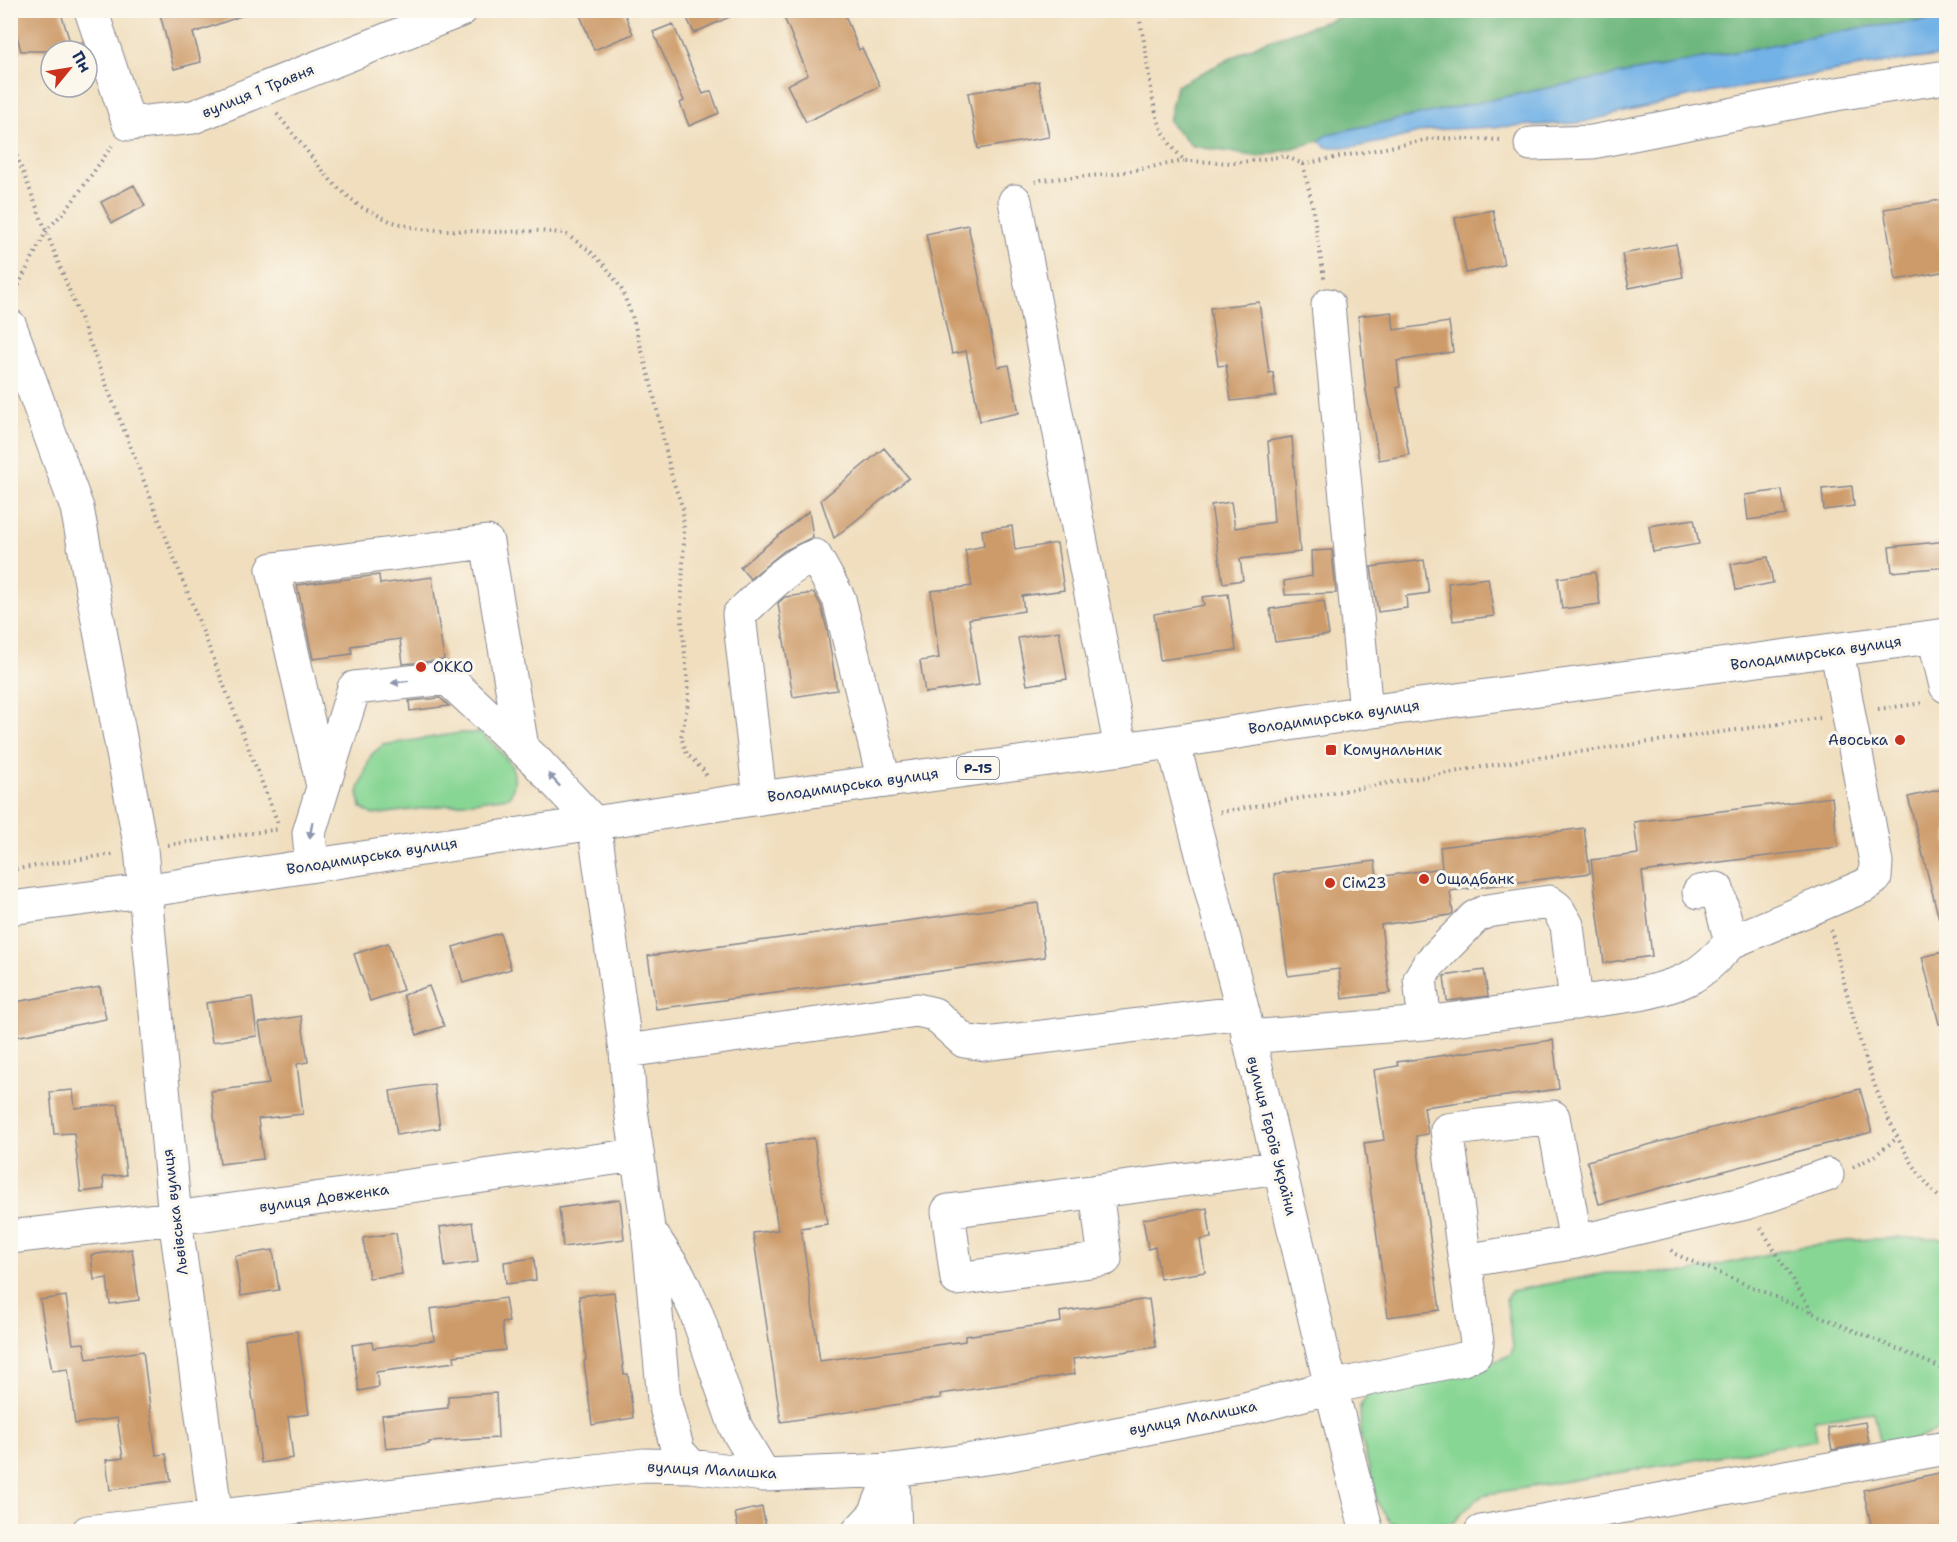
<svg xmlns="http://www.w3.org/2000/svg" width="1957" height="1542" viewBox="0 0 1957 1542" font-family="'Shantell Sans',sans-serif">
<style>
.green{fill:#88d694;stroke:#528279;stroke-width:1.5}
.forest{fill:#6eb77e;stroke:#44736e;stroke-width:1.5}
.water{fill:#73b2e6;stroke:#4770a2;stroke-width:1.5}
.building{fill:#cd9b6b}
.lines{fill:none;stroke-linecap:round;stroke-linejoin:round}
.minor-casing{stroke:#86868e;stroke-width:35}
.major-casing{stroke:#86868e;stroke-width:35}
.path{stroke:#86868e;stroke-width:4;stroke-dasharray:1.5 4.5;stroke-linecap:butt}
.minor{stroke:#fff;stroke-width:33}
.major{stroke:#fff;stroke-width:33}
.oneway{fill:#8d97ae}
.poi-dot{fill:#c8321e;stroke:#fbf7ec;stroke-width:2}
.labels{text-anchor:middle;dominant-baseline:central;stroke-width:6;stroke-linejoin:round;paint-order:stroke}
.shield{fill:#fbf7ec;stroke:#5e6b89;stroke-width:1.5}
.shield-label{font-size:14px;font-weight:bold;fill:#1b2f5e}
.street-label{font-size:15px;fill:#1b2f5e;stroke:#fbf7ec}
.poi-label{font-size:15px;fill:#1b2f5e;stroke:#fbf7ec;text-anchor:start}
</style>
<rect width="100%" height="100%" fill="#fbf7ec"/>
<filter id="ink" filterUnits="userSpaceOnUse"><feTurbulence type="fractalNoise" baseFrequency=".0167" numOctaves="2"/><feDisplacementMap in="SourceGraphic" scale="12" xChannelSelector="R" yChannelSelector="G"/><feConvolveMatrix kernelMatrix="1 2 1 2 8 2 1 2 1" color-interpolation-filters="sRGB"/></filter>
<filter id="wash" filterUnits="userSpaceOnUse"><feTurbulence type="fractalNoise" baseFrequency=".008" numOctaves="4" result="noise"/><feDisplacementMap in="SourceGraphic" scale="24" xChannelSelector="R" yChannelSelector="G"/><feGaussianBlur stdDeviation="1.35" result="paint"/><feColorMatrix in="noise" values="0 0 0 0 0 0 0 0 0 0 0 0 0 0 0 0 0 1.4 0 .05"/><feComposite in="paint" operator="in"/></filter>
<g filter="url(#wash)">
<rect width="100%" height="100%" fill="#f0debe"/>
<!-- green -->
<path class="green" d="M460 733H481C500 752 526 768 509 797L373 815 361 808 358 792 371 755 383 745Z
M1901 1238H1937L1946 1240V1415L1935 1431 1914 1441 1881 1446 1874 1412 1814 1420 1817 1440 1488 1494 1475 1500 1454 1522 1411 1529 1390 1522 1378 1504 1361 1437 1360 1406 1372 1390 1395 1379 1500 1360 1511 1354 1513 1346 1506 1299 1511 1291 1606 1273 1689 1272 1794 1248 1854 1240Z"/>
<!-- forest -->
<path class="forest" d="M1358 11H1946V15L1932 20 1859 28 1548 88 1328 134 1319 141 1259 157 1192 146 1168 121 1176 86 1263 42Z"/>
<!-- water -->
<path class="water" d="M1946 15V55L1872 65 1692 96 1579 123 1430 130 1391 140 1355 147H1326L1319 141 1328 134 1548 88 1859 28 1932 20Z"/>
<g id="blocks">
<!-- building -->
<path class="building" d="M10 10H60L71 45 82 42 85 51H21Z
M159 10H247V14L193 33 201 62 174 69Z
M578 10H623L633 34 594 50Z
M683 10H745L694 33Z
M781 10H843L859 50 862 48 880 86 806 122 787 85 808 75Z
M673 24 703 94 711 91 719 113 689 126 680 103 684 101 653 32Z
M87 57 94 77 87 80Z
M1039 81 1049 137 978 149 968 93Z
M134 185 145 206 112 223 101 202Z
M1940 200 1947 236V271L1896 280 1884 209Z
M1493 210 1504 265 1466 273 1455 218Z
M968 225 998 367 1009 365 1019 413 980 421 966 351 952 354 926 234Z
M1676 244 1683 277 1629 288 1622 254Z
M1259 302 1269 373 1273 372 1276 396 1231 401 1226 365 1218 366 1210 308Z
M1392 312 1394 330 1449 322 1453 352 1397 361 1400 387 1397 388 1409 455 1379 460 1366 391 1358 316Z
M1292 437 1300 552 1240 559 1243 580 1223 583 1211 505 1231 502 1235 528 1274 522 1268 441Z
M884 448 909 478 834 538 821 500Z
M1852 486 1854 506 1824 510 1822 489Z
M1782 490 1786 515 1748 520 1745 495Z
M809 511 813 537 784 551 750 579 740 567Z
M1694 519 1699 544 1653 552 1649 526Z
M1012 526 1015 550 1057 543 1064 590 1022 596 1024 611 969 619 979 685 925 693 920 661 939 658 931 591 972 586 965 550 984 546 982 530Z
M1947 541V567L1892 572 1889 547Z
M1332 550 1336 593 1285 595 1284 581 1312 576 1311 551Z
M1768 557 1773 583 1736 590 1731 564Z
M1424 560 1429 593 1406 596 1407 608 1378 612 1371 567Z
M1595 572 1600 604 1562 609 1558 578Z
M379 575 380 584 432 577 444 660 403 664 400 639 351 646 352 654 313 659 297 585Z
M1488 578 1494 616 1453 621 1448 583Z
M814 593 821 606 827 629 837 690 793 697 778 603 785 597Z
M1228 594 1236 650 1160 660 1154 614 1204 605 1202 597Z
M1324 601 1329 635 1275 642 1270 609Z
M1059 631 1067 679 1027 685 1018 638Z
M440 698 449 706 410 711 409 701Z
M1947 788V918L1939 919 1908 797Z
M1832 797 1838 847 1642 872 1652 956 1604 963 1591 860 1638 854 1634 822Z
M1584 828 1590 873 1450 891 1453 913 1450 915 1381 925 1390 993 1342 999 1339 969 1288 976 1274 874 1375 861 1377 877 1442 868 1440 847Z
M1038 903 1045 957 656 1009 648 956Z
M500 933 511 969 463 983 453 947Z
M388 943 403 990 370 1001 354 954Z
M1947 951V1023L1939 1024 1922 957Z
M1484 970 1488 996 1447 1001 1444 976Z
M429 986 444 1026 417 1035 403 995Z
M100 987 106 1019 10 1038V1003Z
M252 997 257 1036 212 1042 206 1003Z
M301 1016 308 1062 297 1064 303 1114 258 1119 263 1159 220 1164 211 1091 269 1084 259 1023Z
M1553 1040 1559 1089 1424 1107 1428 1134 1416 1136 1440 1310 1388 1317 1364 1143 1384 1140 1374 1070 1398 1066 1397 1062Z
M434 1084 440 1128 397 1135 390 1091Z
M1860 1089 1872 1132 1599 1204 1587 1161Z
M73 1090 75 1108 118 1104 126 1175 103 1177 104 1189 81 1192 74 1133 54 1134 50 1092Z
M814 1138 827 1224 801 1228 820 1361 965 1341V1336L1061 1322 1060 1312 1149 1299 1156 1347 1073 1359 1075 1374 940 1394 941 1398 781 1422 753 1233 778 1230 766 1145Z
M620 1199 624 1239 563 1247 559 1208Z
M1207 1208 1211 1238 1200 1240 1205 1272 1160 1279 1155 1247 1148 1249 1143 1219Z
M472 1222 478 1262 445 1267 440 1227Z
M396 1233 402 1274 369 1278 363 1238Z
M132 1249 139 1300 110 1304 107 1278 94 1280 91 1255Z
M273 1250 279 1290 241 1296 235 1256Z
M534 1258 536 1280 506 1284 504 1262Z
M614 1292 624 1374H628L633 1418 592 1425 584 1361 586 1360 579 1296Z
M66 1296 73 1344 84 1343 87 1359 143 1351 156 1455 166 1454 171 1481 110 1490 106 1460 123 1458 117 1418 75 1424 68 1369 52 1371 40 1300Z
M505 1298 509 1322 502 1323 505 1350 454 1356 455 1362 376 1372 379 1387 359 1391 352 1345 372 1342 373 1348 434 1340 430 1309Z
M297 1331 309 1414 288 1417 293 1458 261 1463 245 1339Z
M496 1393 498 1438 429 1442V1444L386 1449 382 1415 448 1408V1396Z
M1865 1422 1869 1443 1832 1450 1828 1428Z
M1939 1473 1942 1486 1947 1485V1532H1873L1863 1490Z
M762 1507 767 1532H739L735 1513Z"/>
</g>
</g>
<g filter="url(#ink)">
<use href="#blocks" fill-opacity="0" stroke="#86868e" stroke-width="1.5"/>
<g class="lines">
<!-- minor casing -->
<g class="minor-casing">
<path id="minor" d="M91 10 129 124 193 117 461 10
M1531 144 1592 142 1836 94 1946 77
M1015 201 1121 749
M1328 305 1366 712
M10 326 77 508 141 849 175 1218 218 1532
M1934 637 1946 686
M1173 742 1243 1012 1331 1387 1367 1532
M323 786 273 569 487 542 522 747
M760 798 739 615C760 595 788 565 815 556L839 599 884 781
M312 865 309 833 354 688 447 678 536 761 594 823 626 1051 917 1010 934 1014 964 1041 985 1044 1243 1012
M1699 892 1717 889 1731 942
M1425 1023 1420 979 1429 964 1475 917 1487 911 1549 902 1557 908 1567 925 1576 1003
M1248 1037 1425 1023 1640 994C1685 984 1700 977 1731 942L1864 886 1875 878 1876 862 1837 651
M626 1051 630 1103 648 1228 664 1400 678 1451 691 1466
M1096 1191 1105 1259 957 1279 948 1211 1280 1167
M650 1232 679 1276 696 1312 736 1428 764 1475
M10 1237 175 1218 637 1155
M1465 1261 1447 1130 1553 1117 1576 1242
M893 1481 895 1532
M88 1532 644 1465 691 1466 764 1475 893 1470 1001 1456 1241 1410 1331 1387 1463 1359 1475 1354 1477 1342 1465 1261 1576 1242 1746 1203 1827 1175
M858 1532 875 1514 893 1470
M1481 1532 1946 1448"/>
</g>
<!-- major casing -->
<g class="major-casing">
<path id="major" d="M10 908 143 891 760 798 1173 742 1366 712 1946 635"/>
</g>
<!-- path -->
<path class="path" d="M1138 10C1141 27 1145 44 1147 61 1153 102 1154 131 1185 161L1234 163 1285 156 1303 164 1312 203 1324 278
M277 114 332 182 359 206 390 221 418 229 495 232 538 231 564 233 589 250 606 267 621 288 632 316 651 383 672 478 683 509 684 538 681 611 689 698 681 737 687 754 705 772 707 777
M10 139 279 826
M1303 164 1436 138 1504 140
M1035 182 1041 180 1113 174 1184 161
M15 297 20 282 47 230 70 205 112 146
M1878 709 1924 703
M1220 812 1523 760 1820 718
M168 845 280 829
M10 870 113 854
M1831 930C1853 1016 1879 1143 1946 1204
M1853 1167 1873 1157 1897 1138
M1761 1228 1812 1312
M1671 1250 1675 1254 1946 1370"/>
<!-- minor -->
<use href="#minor" class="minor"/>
<!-- major -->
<use href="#major" class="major"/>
</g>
<!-- one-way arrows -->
<defs><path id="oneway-solid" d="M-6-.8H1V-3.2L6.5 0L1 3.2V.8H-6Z" transform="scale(1.5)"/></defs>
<g class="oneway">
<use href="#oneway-solid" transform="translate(400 682) rotate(173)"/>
<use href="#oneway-solid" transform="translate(554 780) rotate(-133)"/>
<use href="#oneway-solid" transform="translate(311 830) rotate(100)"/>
</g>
</g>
<!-- markers -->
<g class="poi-dot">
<circle cx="421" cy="667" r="6"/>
<circle cx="1900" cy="740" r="6"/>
<rect x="1325" y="744" width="12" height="12" rx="3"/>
<circle cx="1424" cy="879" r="6"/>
<circle cx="1330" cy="883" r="6"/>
</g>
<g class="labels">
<!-- shield labels -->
<rect class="shield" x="957" y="757" width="42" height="22" rx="4.5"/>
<g class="shield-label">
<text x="978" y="768">Р-15</text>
</g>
<!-- street labels -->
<g class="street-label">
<text transform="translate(258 91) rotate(-22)">вулиця 1 Травня</text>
<text transform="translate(1816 653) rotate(-8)">Володимирська вулиця</text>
<text transform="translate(1334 717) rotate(-8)">Володимирська вулиця</text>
<text transform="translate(853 785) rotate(-8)">Володимирська вулиця</text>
<text transform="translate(372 856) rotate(-9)">Володимирська вулиця</text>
<text transform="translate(1272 1136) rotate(76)">вулиця Героїв України</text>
<text transform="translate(324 1198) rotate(-8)">вулиця Довженка</text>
<text transform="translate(175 1212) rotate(-97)">Львівська вулиця</text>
<text transform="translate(1193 1418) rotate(-11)">вулиця Малишка</text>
<text transform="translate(712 1470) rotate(3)">вулиця Малишка</text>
</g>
<!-- poi labels -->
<g class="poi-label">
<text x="433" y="667">ОККО</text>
<text x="1888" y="740" text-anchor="end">Авоська</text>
<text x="1343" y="750">Комунальник</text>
<text x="1436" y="879">Ощадбанк</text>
<text x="1342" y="883">Сім23</text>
</g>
</g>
<!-- margin -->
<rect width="1957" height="1542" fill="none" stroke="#fbf7ec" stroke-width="36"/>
<!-- north arrow -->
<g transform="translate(69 69) rotate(60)"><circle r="28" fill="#fbf7ec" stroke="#a1a7b3" stroke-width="1.5"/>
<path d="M0-4.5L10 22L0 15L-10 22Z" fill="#c8321e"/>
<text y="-9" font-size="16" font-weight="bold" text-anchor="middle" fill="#1b2f5e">Пн</text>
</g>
</svg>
